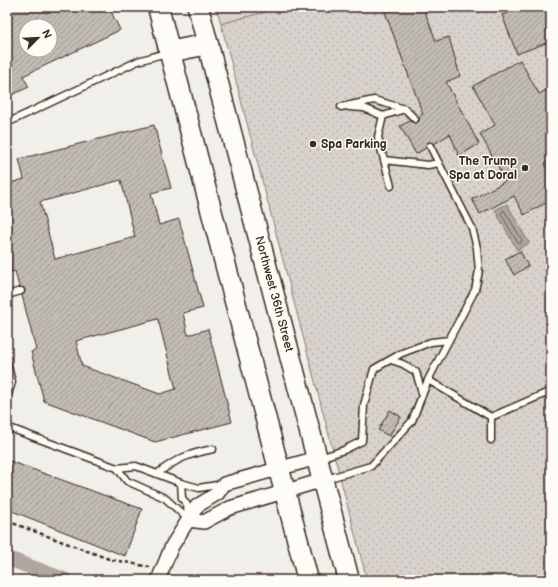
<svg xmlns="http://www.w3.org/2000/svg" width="558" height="587" viewBox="0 0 558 587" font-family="'Balsamiq Sans',sans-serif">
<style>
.grass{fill:#d7d2cc;stroke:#897e75}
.park{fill:url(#park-dots);stroke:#897e75}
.water{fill:#aea69f;stroke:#80746b}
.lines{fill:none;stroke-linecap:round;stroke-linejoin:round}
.shore{stroke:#695c52;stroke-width:1}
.canal{stroke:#aea69f;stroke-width:15}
.building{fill:url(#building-hatch);stroke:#3b2a1e;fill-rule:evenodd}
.lane-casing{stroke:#3b2a1e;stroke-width:9}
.street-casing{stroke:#3b2a1e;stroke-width:16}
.primary-casing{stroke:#3b2a1e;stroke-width:23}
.path{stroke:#3b2a1e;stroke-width:2.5;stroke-dasharray:4 3;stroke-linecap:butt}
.lane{stroke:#fdfcf7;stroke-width:6}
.street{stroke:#fdfcf7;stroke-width:13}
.primary{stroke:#fdfcf7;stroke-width:20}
.poi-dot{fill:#3b2a1e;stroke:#fdfcf7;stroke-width:1.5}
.labels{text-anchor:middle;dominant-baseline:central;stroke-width:3;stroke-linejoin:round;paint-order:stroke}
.poi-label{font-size:12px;font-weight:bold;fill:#3b2a1e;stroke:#fdfcf7;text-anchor:start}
.street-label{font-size:12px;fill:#3b2a1e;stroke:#fdfcf7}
</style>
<defs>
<pattern id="park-dots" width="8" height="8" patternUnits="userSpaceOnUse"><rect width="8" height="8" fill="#d7d2cc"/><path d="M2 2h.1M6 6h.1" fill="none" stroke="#b9b4af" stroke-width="1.8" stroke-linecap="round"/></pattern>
<pattern id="building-hatch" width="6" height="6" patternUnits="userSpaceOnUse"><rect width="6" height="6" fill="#c1bcb4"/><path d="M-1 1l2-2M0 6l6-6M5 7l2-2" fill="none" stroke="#9e9992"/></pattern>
</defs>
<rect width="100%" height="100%" fill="#f1efea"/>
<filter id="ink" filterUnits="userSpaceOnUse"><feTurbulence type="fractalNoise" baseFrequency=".025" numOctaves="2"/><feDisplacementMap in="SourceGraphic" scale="8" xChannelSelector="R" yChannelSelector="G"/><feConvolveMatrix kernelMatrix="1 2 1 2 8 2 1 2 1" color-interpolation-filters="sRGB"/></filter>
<g filter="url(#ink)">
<!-- grass -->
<path class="grass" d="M216 7H283L221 24Z"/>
<!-- park -->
<path class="park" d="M283 7H551V580H367L221 24Z"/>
<!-- water -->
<path class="water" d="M507 204 529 243 517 250 495 210Z"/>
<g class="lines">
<!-- shore -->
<path class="shore" d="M504 210 522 240 520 244 518 243 501 214Z"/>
<!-- canal -->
<path class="canal" d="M7 558 65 580"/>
</g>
<!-- building -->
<path class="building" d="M7 7H109L120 30 23 76 29 87 7 97ZM26 26H50V50H26Z
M383 7H423L436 41 449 37 460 76 446 82 479 144 459 156 450 134 434 144 428 142 426 148 416 154 400 126 410 121 417 123 419 121V116L423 114Z
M523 7H551V41L517 54 502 15Z
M520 60 539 94 551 87V200L524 215 514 196 480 214 472 199 506 181 480 134 495 125 473 86Z
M154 125 171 188 151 193 159 225 179 219 203 308 183 313 188 335 208 329 232 422 155 442 44 401 31 352 36 350 22 295 25 290 24 288 19 287 15 271 10 272 7 263V184L24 179 19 159ZM121 180 135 237 55 259 40 202ZM158 319 176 389 160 394 82 366 76 341Z
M520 251 528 266 514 275 505 259Z
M390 410 401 417 389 436 378 430Z
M7 460 142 509 125 556 7 509Z"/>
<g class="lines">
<!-- lane casing -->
<g class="lane-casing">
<path id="lane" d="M341 107 374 100 405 109 415 119
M349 107 364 108 383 116
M405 109 383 116 378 137 384 160 428 165 439 163
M7 123 138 61 166 53
M384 160 391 186
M7 295 21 291
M391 360 403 364 416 372 422 393
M7 363 12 382 7 398
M428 380 491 417
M7 427 117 468 136 466 181 483 199 488 223 484
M491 440V417L551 391
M320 458 344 450 362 441 364 405 374 369 402 353 431 342 449 340
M117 468 127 481 165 498 189 520
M157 474C177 458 189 454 213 449
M326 479 371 466 412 421 428 380 475 290 479 271 477 248 472 228 430 146
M181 483 182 498 187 505 188 517"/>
</g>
<!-- street casing -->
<g class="street-casing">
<path id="street" d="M189 520 204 522 230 508 323 480
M158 580 172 546 197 506 218 493 224 484 317 458"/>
</g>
<!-- primary casing -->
<g class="primary-casing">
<path id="primary" d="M158 7 308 580
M198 7 349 580
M169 52 208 44"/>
</g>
<!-- path -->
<path class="path" d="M7 521 109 559 150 567
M174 576 182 580"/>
<!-- lane -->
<use href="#lane" class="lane"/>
<!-- street -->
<use href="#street" class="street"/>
<!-- primary -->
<use href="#primary" class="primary"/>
</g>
</g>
<!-- markers -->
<g class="poi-dot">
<circle cx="313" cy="144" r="4"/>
<circle cx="525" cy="168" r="4"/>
</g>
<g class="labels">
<!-- poi labels -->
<g class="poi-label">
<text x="321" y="144">Spa Parking</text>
<text x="517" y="161" text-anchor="end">The Trump<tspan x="517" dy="14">Spa at Doral</tspan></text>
</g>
<!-- street labels -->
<g class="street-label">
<text transform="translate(274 294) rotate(75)">Northwest 36th Street</text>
</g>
</g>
<!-- margin -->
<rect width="558" height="587" fill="none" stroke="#fdfcf7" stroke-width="24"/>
<rect x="12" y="12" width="534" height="563" fill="none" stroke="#3b2a1e" stroke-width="1.5" filter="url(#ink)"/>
<!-- north arrow -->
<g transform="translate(38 38) rotate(66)"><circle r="19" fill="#fdfcf7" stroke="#afa8a0"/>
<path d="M0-3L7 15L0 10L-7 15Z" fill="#3b2a1e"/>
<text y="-6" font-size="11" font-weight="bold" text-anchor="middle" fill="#3b2a1e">N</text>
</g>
</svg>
